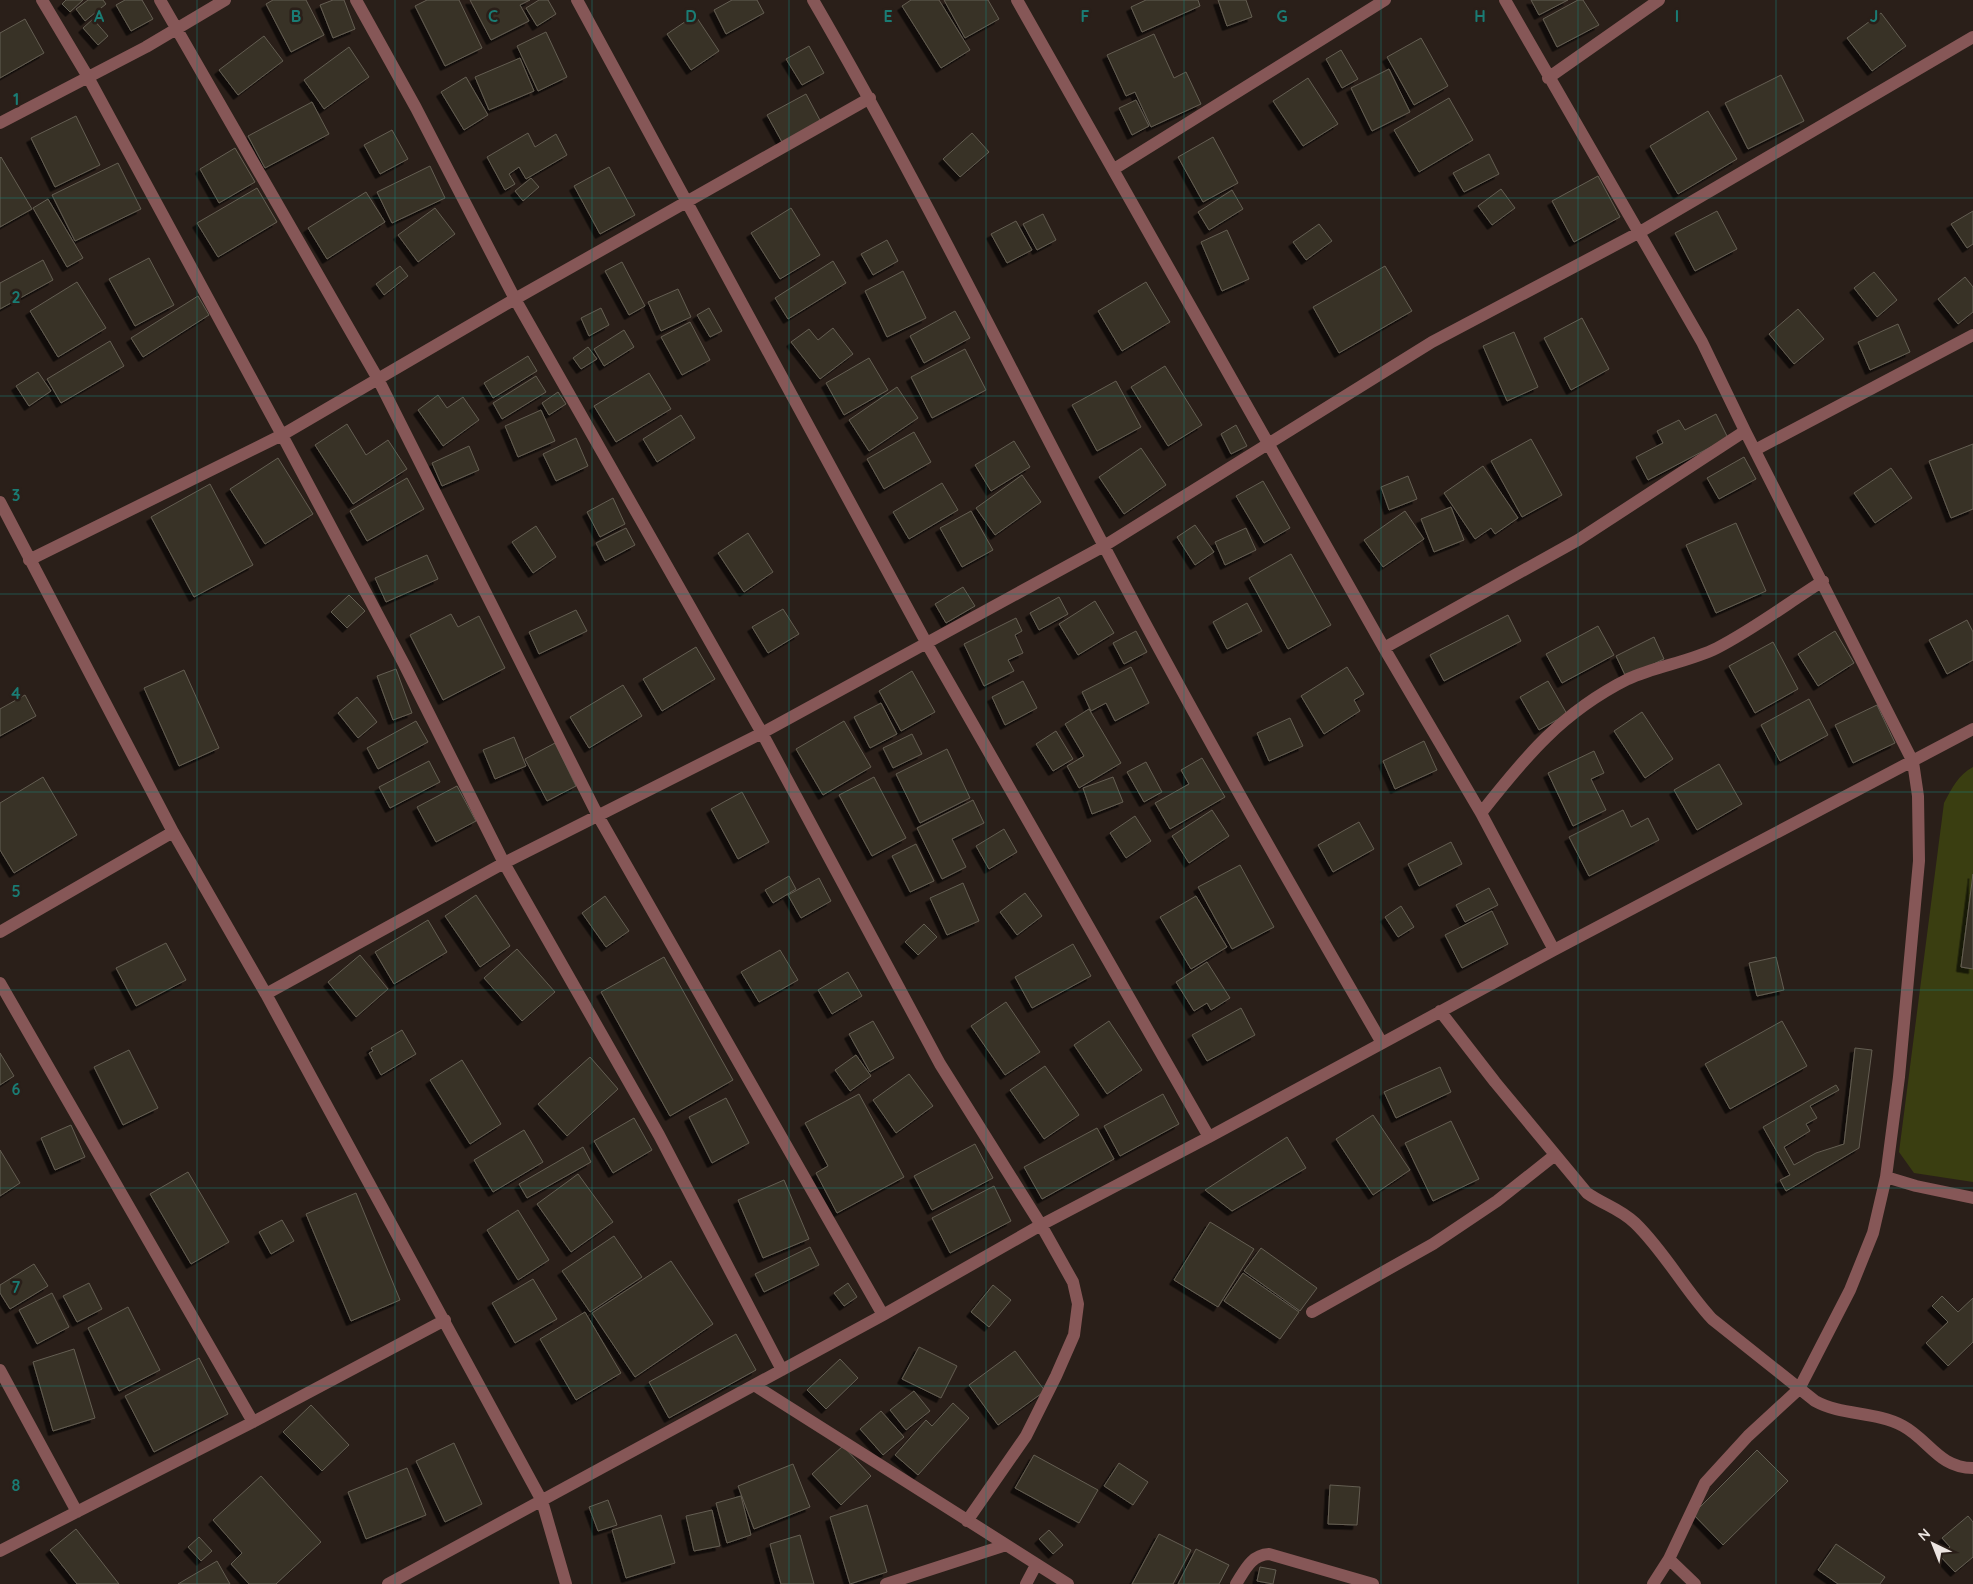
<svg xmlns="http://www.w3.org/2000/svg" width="1973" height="1584" viewBox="0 0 1973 1584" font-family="Quicksand,sans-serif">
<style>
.green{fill:#3a3e11}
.building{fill:#383227;stroke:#645e52;filter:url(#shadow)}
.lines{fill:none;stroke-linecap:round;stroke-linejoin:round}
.minor{stroke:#865757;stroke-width:12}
.grid{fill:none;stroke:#1a7c74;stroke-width:1;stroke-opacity:0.55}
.grid-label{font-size:16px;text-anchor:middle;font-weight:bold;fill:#1a7c74;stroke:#2a1f19;stroke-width:5;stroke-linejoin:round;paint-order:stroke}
</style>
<defs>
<filter id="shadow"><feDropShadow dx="-4.5" dy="4.5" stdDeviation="0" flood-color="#0009"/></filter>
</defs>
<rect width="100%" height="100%" fill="#2a1f19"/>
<!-- green -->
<path class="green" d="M1973 767V1182L1914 1173 1899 1152 1944 803C1952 788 1958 775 1973 767Z"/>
<!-- building -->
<path class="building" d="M66 0H83L70 12 62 4Z
M88 0H103L106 4 85 21 76 9Z
M125 0H142L153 19 131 31 116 5Z
M273 0H306L324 35 291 52 266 4Z
M333 0H344L355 29 333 38 320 5Z
M427 0H459L482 48 445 66 415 6Z
M470 0H530L520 5 529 21 491 40Z
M539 0H548L556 14 537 26 526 8Z
M732 0H757L764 13 726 34 714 10Z
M911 0H939L970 50 941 68 902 6Z
M944 0H988L999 19 965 38Z
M1146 0H1198L1200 6 1142 32 1131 7Z
M1218 0H1246L1252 17 1227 26Z
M1531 0H1568L1539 15Z
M1578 0H1583L1599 25 1557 47 1543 19Z
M1881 13 1906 46 1872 71 1847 38Z
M695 15 719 51 691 70 667 34Z
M25 19 44 53 0 78V33Z
M93 19 108 36 98 45 83 28Z
M546 32 567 77 538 91 517 46Z
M1154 34 1174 78 1186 72 1201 104 1151 127 1135 92 1126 96 1107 55Z
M264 36 283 61 238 95 219 70Z
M1421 38 1448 86 1414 105 1387 57Z
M809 46 824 73 802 85 786 59Z
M349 47 369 77 324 109 304 80Z
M1341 50 1358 79 1342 88 1326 59Z
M520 58 534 91 489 110 475 77Z
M1389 69 1410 112 1372 131 1351 88Z
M1781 75 1804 121 1748 149 1725 103Z
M466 77 488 115 464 130 441 92Z
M1308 78 1338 124 1303 146 1273 101Z
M806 94 821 122 782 142 767 115Z
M1449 98 1473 140 1419 172 1394 130Z
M1136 100 1149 126 1132 135 1119 108Z
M312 102 329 134 265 168 248 136Z
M1708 111 1737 159 1678 194 1650 146Z
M76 116 100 165 55 187 31 138Z
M392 130 408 159 380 174 364 145Z
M528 133 535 147 556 134 567 155 526 179 519 167 509 174 515 184 505 190 487 157Z
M972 133 989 152 960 177 943 159Z
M1213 137 1238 183 1203 202 1178 157Z
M235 148 255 182 219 203 200 169Z
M1489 154 1499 174 1464 192 1453 173Z
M1 157 32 209 0 227V158Z
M118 163 141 209 75 241 52 195Z
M430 166 445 198 392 223 377 192Z
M609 167 635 215 600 234 574 186Z
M1598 176 1620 217 1574 242 1552 201Z
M531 178 539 187 523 201 515 191Z
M257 188 277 222 218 257 197 223Z
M1501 189 1515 208 1492 225 1478 206Z
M1232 190 1243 209 1209 230 1198 212Z
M366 192 385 222 327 259 308 228Z
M48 199 83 258 67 267 33 208Z
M435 208 455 234 418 262 398 235Z
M791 208 820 255 780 279 751 233Z
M1717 211 1737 249 1695 271 1675 233Z
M1973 211V244L1967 248 1951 224Z
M1043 214 1056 240 1037 250 1023 224Z
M1016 221 1032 250 1007 263 991 234Z
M1319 224 1332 241 1306 260 1293 242Z
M1227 230 1249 279 1222 291 1201 242Z
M887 240 898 261 873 275 861 254Z
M149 258 174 305 135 326 109 279Z
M43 260 53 280 0 309V283Z
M833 261 846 283 788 319 775 298Z
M622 262 645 306 629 315 605 271Z
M400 266 408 276 384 295 376 284Z
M1385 266 1412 311 1339 353 1313 307Z
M903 271 926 318 887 337 865 291Z
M1874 272 1897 300 1877 317 1854 288Z
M1965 277 1973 287V312L1958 324 1938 299Z
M77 282 106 328 58 357 30 311Z
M1146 282 1170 322 1122 351 1098 311Z
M678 289 691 317 661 331 648 302Z
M198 296 209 315 143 357 131 338Z
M601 308 609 325 589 336 581 318Z
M709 308 722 331 710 337 697 315Z
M1798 309 1824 339 1794 364 1769 334Z
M955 311 970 338 924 363 910 336Z
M1582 318 1609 369 1571 390 1544 338Z
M690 322 710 360 682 375 661 337Z
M1898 324 1910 352 1870 370 1858 342Z
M833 328 853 354 820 379 791 342 809 329 818 340Z
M624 330 634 347 604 366 594 349Z
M1514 332 1538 387 1507 401 1483 346Z
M110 341 124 366 61 403 47 379Z
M588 347 597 359 581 369 573 358Z
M965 349 986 390 932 418 911 377Z
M528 356 537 371 493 398 484 383Z
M869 358 888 390 844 415 826 383Z
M1165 366 1202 425 1168 446 1131 387Z
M38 372 51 391 29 406 16 386Z
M649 373 671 409 616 442 594 406Z
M536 376 546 392 502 419 493 403Z
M1116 381 1141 427 1097 451 1072 405Z
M897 387 918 418 869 451 849 420Z
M558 392 566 404 549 415 542 403Z
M438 395 447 408 463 397 479 420 443 446 418 410Z
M541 410 555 441 518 457 505 426Z
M1716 414 1728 438 1648 480 1636 457 1663 443 1657 431 1679 420 1685 430Z
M681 415 695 438 657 462 643 439Z
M347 424 366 455 388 440 407 469 353 504 315 445Z
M1236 425 1247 446 1231 454 1221 434Z
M914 432 931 462 884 489 867 459Z
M576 438 588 466 556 481 543 454Z
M1531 439 1562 495 1522 517 1491 461Z
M1014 441 1030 467 991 491 975 465Z
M1973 444V509L1951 518 1929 461Z
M469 446 479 470 442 486 432 463Z
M1141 448 1166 485 1124 514 1099 477Z
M1744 457 1756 479 1719 499 1707 478Z
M278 458 313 514 265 544 230 489Z
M1483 466 1518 518 1495 534 1491 528 1475 539 1444 493Z
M1891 468 1912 498 1875 523 1854 493Z
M1022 475 1041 502 995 535 976 508Z
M1408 476 1417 499 1389 510 1381 487Z
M407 478 424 509 367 541 350 511Z
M1263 481 1290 528 1264 543 1236 496Z
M942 483 958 510 909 539 893 512Z
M210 484 253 565 194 597 151 517Z
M613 498 625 524 600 537 587 512Z
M1451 507 1464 540 1434 552 1421 519Z
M971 511 993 550 962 567 940 528Z
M1405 511 1424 539 1383 567 1364 540Z
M1736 523 1766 591 1716 613 1686 545Z
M1195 525 1214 552 1195 565 1177 537Z
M536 526 556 557 533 573 512 542Z
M626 528 635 545 605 561 596 543Z
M1246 528 1256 550 1225 565 1215 542Z
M748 533 773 572 744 592 718 553Z
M1291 554 1331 625 1288 649 1249 578Z
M427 555 438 579 386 602 375 578Z
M963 587 975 606 946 623 935 604Z
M349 595 365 611 347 628 331 612Z
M1059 597 1068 614 1039 630 1030 613Z
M1095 601 1114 633 1078 655 1059 624Z
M1247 603 1262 631 1227 649 1213 622Z
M783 609 799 634 768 653 752 627Z
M576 610 587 631 539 654 529 632Z
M451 614 458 627 479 616 505 668 443 700 410 635Z
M1508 615 1521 641 1444 681 1430 655Z
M1016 618 1022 631 1015 635 1023 653 1008 660 1014 671 984 686 964 644Z
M1967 620 1973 632V660L1947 674 1929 640Z
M1598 626 1614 655 1562 683 1546 654Z
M1136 631 1147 652 1124 664 1113 643Z
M1835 631 1854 663 1818 686 1798 654Z
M1654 637 1664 659 1626 677 1616 656Z
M1773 642 1798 689 1755 713 1729 666Z
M696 647 715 679 662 711 643 679Z
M1131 667 1149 703 1115 721 1106 703 1091 711 1082 692Z
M1347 667 1364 694 1354 700 1360 711 1324 734 1301 696Z
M396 669 412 713 393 720 377 676Z
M184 670 219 748 179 766 144 688Z
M912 671 935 712 901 731 879 691Z
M1023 681 1037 708 1005 725 992 697Z
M1548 681 1567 714 1539 730 1520 697Z
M623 685 642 716 589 748 570 717Z
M25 695 36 716 0 736V709Z
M357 697 377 722 358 738 338 713Z
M1809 699 1828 735 1780 761 1761 725Z
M881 703 897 734 870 748 854 717Z
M1877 705 1895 743 1853 763 1835 725Z
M1089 709 1121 763 1079 788 1067 766 1084 756 1065 724Z
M1642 712 1673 759 1645 778 1614 731Z
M1290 718 1303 746 1269 761 1257 733Z
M416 721 428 742 378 769 367 748Z
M844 721 871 767 823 795 796 749Z
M1056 731 1073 759 1053 771 1036 744Z
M912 734 922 754 893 768 883 748Z
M514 737 526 766 495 779 483 750Z
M1424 741 1437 770 1395 789 1383 761Z
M555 743 576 786 547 801 525 759Z
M947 749 970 798 920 823 896 774Z
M1594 751 1604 773 1591 779 1606 810 1573 826 1548 773Z
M1202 758 1225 797 1170 829 1155 803 1189 784 1181 770Z
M429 761 440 782 390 808 379 787Z
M1146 762 1162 792 1144 802 1127 772Z
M1719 764 1742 804 1697 830 1674 790Z
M43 777 77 835 14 873 0 850V803Z
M874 777 906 838 872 856 839 795Z
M1113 777 1123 802 1092 814 1083 788Z
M457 786 476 821 436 842 417 807Z
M742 792 769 842 738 859 711 809Z
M973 800 984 823 952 839 966 867 942 879 917 828Z
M1212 810 1229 836 1189 863 1172 836Z
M1623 810 1631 827 1648 818 1659 840 1589 876 1569 837Z
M1135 816 1151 841 1126 858 1110 833Z
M1359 822 1374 849 1333 872 1318 845Z
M1004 829 1017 852 989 869 976 846Z
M1451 842 1462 864 1419 886 1408 864Z
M916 844 934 881 910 892 892 856Z
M1240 865 1274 927 1232 949 1198 887Z
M1973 874V969L1961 967Z
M789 876 796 889 773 903 765 890Z
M819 878 831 901 801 918 788 895Z
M963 883 979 921 947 935 930 898Z
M1489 888 1498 905 1465 922 1456 905Z
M1025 893 1042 916 1017 935 1000 912Z
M476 895 510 946 480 967 445 916Z
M605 896 629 931 606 947 582 913Z
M1196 896 1227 947 1191 969 1160 917Z
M1401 906 1414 927 1398 937 1385 917Z
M1492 911 1508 944 1462 968 1445 935Z
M428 920 447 952 394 984 375 952Z
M924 924 937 937 918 955 905 942Z
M166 943 186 980 136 1006 116 968Z
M1073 944 1091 976 1032 1008 1015 977Z
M517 949 555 992 522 1021 484 978Z
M780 950 798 980 759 1002 741 972Z
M360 955 388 989 356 1017 328 982Z
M664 957 733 1080 670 1116 601 992Z
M1776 957 1784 990 1757 996 1749 963Z
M1207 962 1230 998 1211 1010 1207 1003 1194 1011 1176 982Z
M848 972 862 996 832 1014 818 990Z
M1006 1002 1040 1052 1005 1075 971 1026Z
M1241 1008 1255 1035 1207 1061 1192 1035Z
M873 1021 894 1058 870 1072 849 1034Z
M1109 1021 1142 1070 1107 1094 1074 1045Z
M1782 1021 1807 1066 1730 1109 1705 1064Z
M402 1030 416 1054 381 1075 369 1053 373 1051 371 1048Z
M1855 1048 1872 1050 1859 1148 1786 1191 1780 1180 1790 1175 1763 1127 1836 1085 1839 1090 1810 1106 1817 1118 1806 1124 1810 1131 1784 1147 1794 1165 1816 1153 1844 1144Z
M129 1050 158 1108 123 1125 94 1067Z
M0 1053 14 1076 0 1085Z
M856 1055 871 1076 850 1091 835 1070Z
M590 1057 618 1089 567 1136 538 1104Z
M462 1060 501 1124 470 1144 430 1080Z
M1045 1066 1079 1115 1044 1139 1010 1090Z
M1440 1067 1451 1092 1396 1118 1384 1092Z
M909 1074 933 1106 896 1133 873 1100Z
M859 1094 904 1177 837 1213 816 1173 828 1166 805 1123Z
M1163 1094 1179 1124 1120 1156 1104 1126Z
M726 1098 749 1143 712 1163 689 1117Z
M1373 1115 1410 1170 1373 1195 1336 1139Z
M634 1118 652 1150 613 1173 594 1141Z
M1451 1121 1479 1179 1433 1201 1405 1143Z
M71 1125 85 1157 55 1170 41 1138Z
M1097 1128 1114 1159 1042 1199 1024 1167Z
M524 1130 543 1162 493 1192 474 1160Z
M1287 1137 1306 1168 1232 1211 1205 1190Z
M975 1144 993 1178 932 1210 914 1176Z
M583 1147 591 1162 527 1198 519 1184Z
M0 1150 20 1183 0 1196Z
M188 1172 229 1242 191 1264 150 1194Z
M578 1174 613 1222 571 1252 537 1204Z
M784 1180 809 1239 763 1258 738 1200Z
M994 1186 1011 1221 950 1253 932 1218Z
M356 1193 400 1300 351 1321 306 1214Z
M518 1210 549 1260 518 1280 487 1230Z
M282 1220 294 1241 271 1254 259 1232Z
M1210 1222 1254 1249 1218 1307 1174 1280Z
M614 1236 642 1277 590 1312 562 1271Z
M810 1247 819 1265 764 1292 755 1274Z
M1261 1248 1317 1288 1300 1311 1244 1271Z
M671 1261 713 1324 635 1377 592 1313Z
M34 1264 48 1286 10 1309 0 1293V1285Z
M1243 1273 1299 1312 1280 1339 1224 1301Z
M533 1279 557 1319 515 1343 492 1303Z
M89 1283 102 1309 77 1322 63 1296Z
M848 1283 857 1297 844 1306 834 1293Z
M993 1285 1011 1300 989 1327 971 1312Z
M52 1293 69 1327 37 1344 19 1310Z
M1942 1296 1958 1312 1973 1298V1342L1948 1366 1926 1343 1948 1322 1932 1306Z
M128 1307 160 1370 119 1391 88 1328Z
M585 1312 621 1373 576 1400 540 1339Z
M736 1334 756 1370 669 1418 649 1382Z
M919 1347 957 1366 941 1398 902 1379Z
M74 1349 95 1418 53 1431 33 1362Z
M1015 1351 1045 1391 998 1425 969 1385Z
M199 1358 228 1414 154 1452 125 1396Z
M840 1359 858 1378 826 1409 807 1390Z
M914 1391 930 1411 906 1430 890 1410Z
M953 1403 969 1418 918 1475 895 1455 926 1420 932 1426Z
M311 1405 349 1445 322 1471 283 1432Z
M881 1411 904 1437 883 1455 860 1429Z
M454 1443 482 1504 445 1522 416 1461Z
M843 1446 871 1476 841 1505 812 1474Z
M1757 1450 1788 1481 1723 1545 1693 1514Z
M1034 1455 1098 1490 1079 1523 1015 1488Z
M1119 1463 1148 1482 1133 1505 1104 1486Z
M793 1464 810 1507 754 1529 738 1486Z
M407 1468 426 1515 366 1539 348 1492Z
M261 1476 321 1542 276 1584H249L231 1564 242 1553 213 1520Z
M1330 1485 1360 1487 1357 1525 1328 1524Z
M741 1496 751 1535 727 1543 716 1503Z
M608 1500 617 1525 598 1531 589 1507Z
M867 1505 887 1572 850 1584 830 1517Z
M712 1510 720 1546 694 1551 686 1516Z
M661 1515 675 1563 626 1578 612 1530Z
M1968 1516 1973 1522V1557L1955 1572 1940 1556 1950 1547 1942 1538Z
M76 1529 119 1584H77L50 1550Z
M1049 1530 1063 1545 1053 1554 1039 1539Z
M1159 1534 1191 1550 1173 1584H1132Z
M800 1535 814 1584H781L770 1544Z
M199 1537 212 1551 201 1561 188 1547Z
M1836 1544 1885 1577 1880 1584H1838L1818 1570Z
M1196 1549 1229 1565 1219 1584H1178Z
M217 1561 230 1584H178Z
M1260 1567 1276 1570 1273 1584 1257 1581Z"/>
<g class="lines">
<!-- minor -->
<path class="minor" d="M42 0 88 77 282 435 404 664 504 863 659 1135 782 1370
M160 0 378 379 597 814 883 1315
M356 0 416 108 515 299 762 733 940 1064 1041 1225 1073 1282 1078 1304 1074 1335 1056 1376 1026 1436 967 1521
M577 0 927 644 1209 1137
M813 0C917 179 1008 365 1105 548 1193 715 1287 879 1382 1043
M1017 0 1384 648 1481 813 1554 950
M1505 0 1702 342 1745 431 1913 762 1918 796 1919 861 1899 1077 1886 1177 1873 1233 1850 1290 1799 1389 1748 1436 1705 1483 1669 1559 1653 1584
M1548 78 1659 0
M0 123 146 47 225 0
M1114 169 1385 0
M1755 450 1973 335
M0 502 173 832 266 994 542 1501 566 1584
M29 560 282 435 515 299 870 98
M1384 648 1578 540 1745 431
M1481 813C1525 757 1562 712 1628 679 1656 666 1689 662 1717 648 1754 629 1788 603 1823 581
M0 932 173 832
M0 983 253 1422
M266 994 504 863 762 733 1104 546 1432 342 1640 232 1973 37
M1440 1011 1495 1082 1587 1193C1604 1205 1619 1208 1635 1223 1665 1252 1684 1289 1712 1319L1815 1401C1842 1416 1875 1411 1903 1426 1929 1440 1939 1468 1973 1468
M1886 1177 1916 1186 1973 1198
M1312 1312 1433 1244 1497 1201 1555 1155
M0 1370 77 1512
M754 1385 1068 1584
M0 1551 253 1422 445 1320
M1669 1559 1695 1584
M388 1584 883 1315 1041 1225 1209 1137 1554 950 1973 729
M886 1584 1006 1545
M1026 1584 1036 1565
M1236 1584C1245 1570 1251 1555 1269 1554L1373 1584"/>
</g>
<!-- grid -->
<path class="grid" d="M197 0V1584M395 0V1584M592 0V1584M789 0V1584M986 0V1584M1184 0V1584M1381 0V1584M1578 0V1584M1776 0V1584M0 198H1973M0 396H1973M0 594H1973M0 792H1973M0 990H1973M0 1188H1973M0 1386H1973"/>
<g class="grid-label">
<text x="99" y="22">A</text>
<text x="296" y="22">B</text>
<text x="493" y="22">C</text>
<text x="691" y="22">D</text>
<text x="888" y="22">E</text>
<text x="1085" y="22">F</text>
<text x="1282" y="22">G</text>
<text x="1480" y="22">H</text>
<text x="1677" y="22">I</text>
<text x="1874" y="22">J</text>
<text x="16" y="105">1</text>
<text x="16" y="303">2</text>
<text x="16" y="501">3</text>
<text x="16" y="699">4</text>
<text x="16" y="897">5</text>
<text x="16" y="1095">6</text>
<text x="16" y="1293">7</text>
<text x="16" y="1491">8</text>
</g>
<!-- north arrow -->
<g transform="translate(1933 1544) rotate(317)" stroke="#2a1f19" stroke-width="4" paint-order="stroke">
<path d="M0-4L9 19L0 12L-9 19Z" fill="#ece5e1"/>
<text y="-8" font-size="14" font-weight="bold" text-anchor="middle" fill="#ece5e1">N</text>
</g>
</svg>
